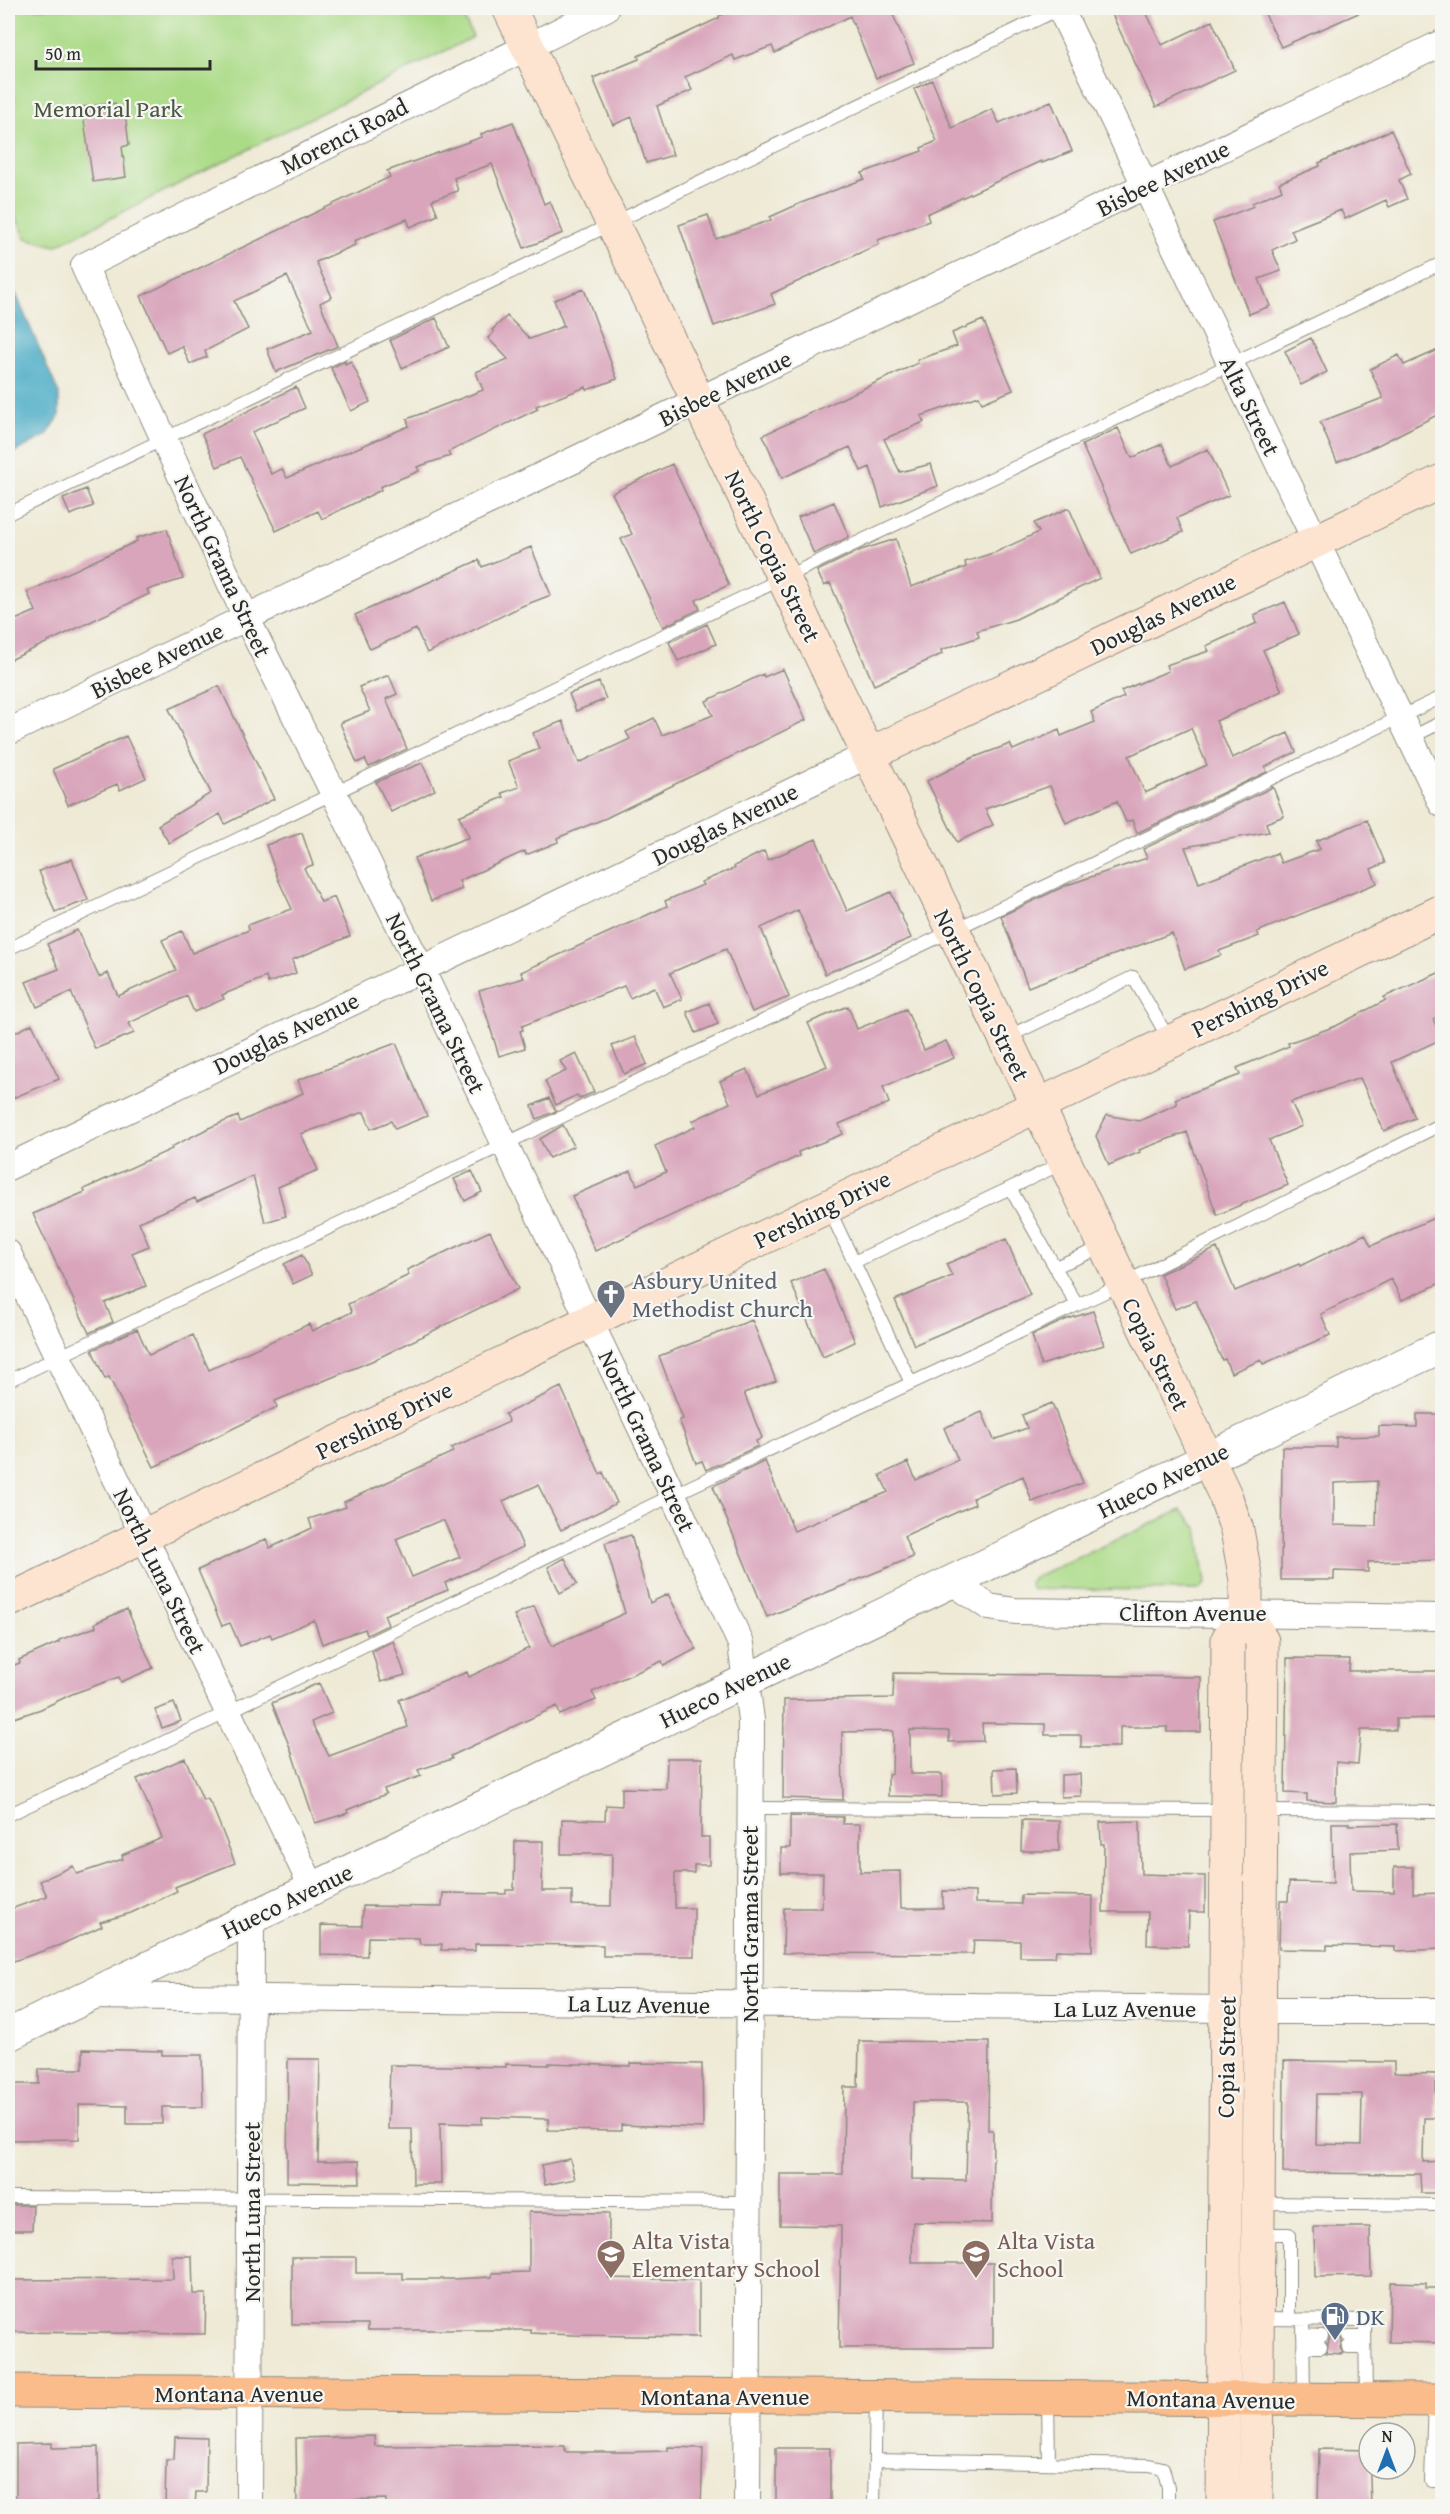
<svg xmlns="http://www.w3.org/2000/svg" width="1450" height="2514" viewBox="0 0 1450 2514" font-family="'Gentium Book Plus',serif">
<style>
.green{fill:#acdb88;stroke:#6c835a;stroke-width:1.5}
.water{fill:#45a9c4;stroke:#386a78;stroke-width:1.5}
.building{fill:#d9a5bb;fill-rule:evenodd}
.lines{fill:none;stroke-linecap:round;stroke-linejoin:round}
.service-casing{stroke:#8d8a80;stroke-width:14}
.minor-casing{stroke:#8d8a80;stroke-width:28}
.tertiary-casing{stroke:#8d8a80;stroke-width:34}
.secondary-casing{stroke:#8d8a80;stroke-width:35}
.primary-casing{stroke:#8d8a80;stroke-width:35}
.service{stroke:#fff;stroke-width:12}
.minor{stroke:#fff;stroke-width:26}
.tertiary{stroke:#fff;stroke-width:32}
.secondary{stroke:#fde4d1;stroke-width:33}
.primary{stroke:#fabc8b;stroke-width:33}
.rail-casing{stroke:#2b2b2b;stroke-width:7}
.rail{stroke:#f6f6f2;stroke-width:4.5;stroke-dasharray:14;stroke-linecap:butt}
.labels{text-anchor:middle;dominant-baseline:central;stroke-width:4.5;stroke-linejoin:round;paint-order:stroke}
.park-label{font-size:24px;fill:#4b5742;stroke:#f6f6f2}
.street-label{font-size:24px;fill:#2b2b2b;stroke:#f6f6f2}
.worship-label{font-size:24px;fill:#5b616d;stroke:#f6f6f2;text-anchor:start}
.education-label{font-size:24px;fill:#785e54;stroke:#f6f6f2;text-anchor:start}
.service-label{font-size:24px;fill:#4e5e75;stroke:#f6f6f2;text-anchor:start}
</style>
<rect width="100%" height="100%" fill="#f6f6f2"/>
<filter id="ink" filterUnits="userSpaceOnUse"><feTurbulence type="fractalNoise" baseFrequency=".0167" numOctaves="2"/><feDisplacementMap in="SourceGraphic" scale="12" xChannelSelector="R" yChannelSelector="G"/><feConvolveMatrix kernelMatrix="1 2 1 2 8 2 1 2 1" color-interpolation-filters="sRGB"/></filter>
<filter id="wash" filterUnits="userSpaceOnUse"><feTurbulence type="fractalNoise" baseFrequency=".008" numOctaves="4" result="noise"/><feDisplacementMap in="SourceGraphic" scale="24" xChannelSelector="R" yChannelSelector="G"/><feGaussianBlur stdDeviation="1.35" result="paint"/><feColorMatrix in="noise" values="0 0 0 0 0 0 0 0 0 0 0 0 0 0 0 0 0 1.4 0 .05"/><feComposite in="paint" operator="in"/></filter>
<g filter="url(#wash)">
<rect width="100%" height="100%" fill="#efead6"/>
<!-- green -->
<path class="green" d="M8 8H459L473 37 55 246 26 238 8 201Z
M1181 1510 1198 1529 1206 1583 1199 1590 1032 1589 1029 1583 1033 1578Z"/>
<!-- water -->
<path class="water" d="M8 276 59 394V417L47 435 8 456Z"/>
<g id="blocks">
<!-- building -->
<path class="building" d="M742 8H890L914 63 876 78 850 16 775 53 772 46 735 60 733 55 685 77 692 90 657 106 673 155 646 163 632 117 613 125 593 78 639 59 638 56 719 18V16Z
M1109 8H1144L1162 45 1212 21 1235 70 1156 107Z
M1262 8H1370L1281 47Z
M932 80 952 128 992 109 999 123 1051 101 1072 151 1042 163 1041 161 927 214 929 221 878 240 879 244 771 294 775 304 714 326 679 225 708 215 716 239 771 220 770 217 801 203 864 179 862 173 922 151 921 148 937 141 914 89Z
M115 103 117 114 125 113 129 145 122 147 126 177 93 182 82 107Z
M513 122 544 204 550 201 563 233 524 248 492 164 454 178 458 191 432 200 438 215 410 227 407 219 354 241 355 245 316 262 332 297 320 303 338 346 276 372 267 349 313 330 287 276 234 301 248 329 205 351 207 357 190 364 182 346 167 353 141 296 390 177 387 171 482 137 481 134Z
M1391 130 1411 174 1399 180 1407 199 1389 207 1386 200 1345 219 1341 210 1291 230 1295 239 1272 250 1281 271 1259 279 1270 306 1249 314 1213 222 1254 206 1252 203 1282 190 1279 183 1320 166 1319 163Z
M584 289 617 379 587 390 586 387 536 406 538 409 448 452 450 456 417 467 419 471 380 487 381 490 322 519 318 511 276 531 240 457 217 467 202 434 296 387 305 408 252 432 271 474 282 469 287 478 409 426 407 419 483 390 476 372 508 359 488 338 494 332 492 330 507 316 530 339 564 326 554 300Z
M436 318 449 347 402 368 390 340Z
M983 320 1013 390 982 403 979 396 921 416 924 422 884 439 900 472 931 464 938 486 882 507 870 467 861 471 850 447 782 478 763 435 918 363 917 360 957 346 952 333Z
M1311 338 1327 372 1301 385 1285 351Z
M1443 348V412L1378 445 1337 462 1320 422 1383 398 1370 369 1399 355 1404 365Z
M345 361V364L351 361 370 402 351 411 331 368Z
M1118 428 1132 458 1162 444 1172 466 1208 449 1229 495 1177 518 1183 532 1131 554 1082 445Z
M672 464 729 585 696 600 700 609 663 627 621 539 632 534 612 493Z
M86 489 93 506 70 515 63 499Z
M834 502 849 537 814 554 798 517Z
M1069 508 1100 578 1016 619 977 631 979 637 941 650 942 654 874 685 830 583 824 586 817 571 861 550 896 539 911 587 966 567 965 562 996 552 1039 532 1034 523Z
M167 529 183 579 147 590 149 594 8 661V623L36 611 27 592 137 541 136 538Z
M531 547 551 595 522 606 427 653 416 629 370 649 355 615 479 560 482 567Z
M1285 602 1299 634 1263 650 1282 691 1216 721 1232 758 1288 733 1296 752 1265 767 1267 772 1137 833 1132 820 1126 822 1117 801 1066 823 1050 786 985 809 993 825 957 842 927 781 972 758 1010 744 1013 750 1059 730 1061 736 1095 722 1091 712 1124 697 1121 691 1168 671 1166 665 1209 651 1206 646 1257 623 1254 615ZM1191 728 1207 765 1145 793 1129 756Z
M707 624 716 644 678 661 669 642Z
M783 669 806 720 606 818 557 838 558 842 526 855 525 851 459 881 462 889 431 901 414 858 469 837 459 816 504 797 502 793 519 787 508 761 539 749 533 733 563 721 579 763 630 739 626 732 654 718 662 735 713 715 706 701 763 674 764 677Z
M389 675 397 694 386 699 407 749 369 767 365 759 357 763 340 723 370 711 359 687Z
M599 682 606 699 576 711 569 694Z
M219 686 274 799 225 824 220 814 169 843 158 825 211 793 169 709Z
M126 736 146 778 120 790 117 784 68 805 53 769Z
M422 763 435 790 391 812 376 782Z
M1273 787 1284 816 1266 823 1269 832 1185 847 1199 883 1277 853 1281 863 1320 849 1316 841 1367 820 1385 863 1371 869 1377 883 1257 932 1259 936 1219 951 1221 955 1185 969 1172 933 1028 987 1001 916 1067 885 1147 858 1143 849Z
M302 833 313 865 304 868 321 902 334 897 350 936 292 960 296 973 268 983 266 977 222 995 224 999 194 1012 187 996 129 1023 134 1033 95 1049 71 992 37 1007 26 982 59 969 47 944 77 930 99 977 108 973 118 996 176 970 162 940 182 931 192 953 249 930 248 925 292 909 278 879 266 845Z
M816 839 847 911 891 892 911 938 825 974 798 910 761 928 789 997 752 1012 726 949 670 973 682 999 663 1007 654 987 630 998 624 986 522 1026 523 1030 520 1031 525 1048 499 1056 479 991 524 978 521 972 667 906 665 901 703 885 701 882 735 868 734 866 764 851 768 860Z
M72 859 88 900 55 912 39 871Z
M1443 971V1014L1433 1019 1442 1039 1392 1062 1415 1118 1384 1131 1360 1078 1291 1102 1302 1126 1269 1140 1288 1185 1217 1215 1187 1132 1139 1150 1140 1152 1109 1165 1096 1136 1107 1115 1139 1121 1177 1104 1175 1099 1240 1075 1237 1068 1289 1046 1288 1043 1336 1026 1386 1000 1384 997Z
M709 1003 718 1024 696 1033 687 1012Z
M848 1006 857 1029 906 1009 924 1050 946 1041 954 1058 883 1087 889 1103 839 1124 843 1134 798 1152 799 1156 595 1251 572 1196 631 1171 637 1185 666 1172 655 1146 695 1127 692 1121 730 1103 720 1081 747 1069 759 1094 827 1066 808 1023Z
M32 1024 59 1079 8 1100V1036Z
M635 1037 647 1064 624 1074 612 1046Z
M396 1043 427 1116 395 1129 391 1121 371 1129 364 1112 301 1134 318 1170 278 1187 286 1216 265 1222 253 1176 197 1202 195 1198 139 1222 149 1246 132 1253 146 1286 105 1303 113 1322 89 1333 33 1214 85 1192 84 1189 172 1149 171 1147 211 1127 238 1116 240 1122 303 1093 298 1080Z
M576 1053 594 1092 579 1099 577 1095 556 1105 545 1081 566 1071 560 1061Z
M549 1098 556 1111 537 1119 532 1106Z
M563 1125 574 1146 549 1158 540 1139Z
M472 1171 482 1192 465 1201 454 1179Z
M1443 1214V1282L1402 1300 1391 1279 1321 1314 1330 1335 1263 1364 1261 1360 1231 1373 1225 1359 1222 1360 1196 1301 1175 1309 1160 1274 1217 1248 1235 1291 1299 1264 1300 1266 1365 1234 1371 1246Z
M490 1231 518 1289 374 1360 275 1401 277 1407 154 1467 109 1377 105 1379 92 1350 137 1329 149 1355 193 1335 209 1370 309 1324 312 1331 352 1312 348 1304 409 1275 407 1270Z
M1006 1239 1030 1295 914 1345 895 1300 952 1276 946 1264Z
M302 1255 312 1275 293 1284 284 1264Z
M824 1269 855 1342 823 1357 791 1283Z
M1093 1311 1104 1345 1041 1365 1032 1335 1065 1320Z
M752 1320 776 1381 744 1393 762 1438 756 1441 758 1446 706 1470 702 1461 696 1463 679 1420 683 1419 659 1356Z
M561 1387 600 1474 603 1472 617 1503 561 1530 538 1485 503 1501 523 1547 445 1583 448 1590 384 1615 388 1625 367 1635 365 1629 322 1644 314 1620 272 1638 270 1634 240 1646 230 1623 222 1626 198 1570 266 1539 270 1548 312 1528 309 1519 346 1507 344 1502 453 1452 451 1448 509 1422 505 1414ZM439 1521H444L460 1557 412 1577 396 1539Z
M1052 1403 1083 1483 1032 1502 1023 1476 973 1498 975 1504 904 1536 913 1557 767 1617 713 1486 765 1461 794 1531 888 1492 880 1475 908 1462 916 1480 958 1460 944 1428 982 1412 994 1440 1027 1428 1022 1415Z
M1417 1414H1443V1560L1368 1562V1572L1334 1571V1580H1281L1282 1447H1336V1437L1379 1436V1426L1417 1427ZM1377 1481 1376 1526 1334 1525V1483Z
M631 1535 650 1603 668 1594 696 1649 664 1666 662 1661 592 1692 596 1700 560 1715 557 1706 451 1756 452 1759 418 1770 421 1776 384 1789 386 1794 347 1810 348 1813 315 1823 291 1750 272 1703 319 1683 332 1713 311 1722 329 1756 408 1727 399 1700 467 1672 469 1677 529 1648 514 1615 534 1606 552 1646 625 1613 605 1543Z
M565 1558 577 1584 560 1593 548 1567Z
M127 1609 153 1668 121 1682 119 1677 72 1694 41 1709 8 1720V1667L20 1663 19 1660 59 1642V1640L96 1627 95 1623Z
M393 1641 405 1675 381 1682 372 1651Z
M1287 1658 1350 1659 1349 1671H1443V1718L1396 1719V1730H1361L1358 1764 1336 1762V1802L1307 1801V1794L1285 1793Z
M894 1673 1201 1677V1732H1167V1727H1120V1747H1081V1735H1045V1724L982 1723 983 1741 949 1742V1731L910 1730V1774H942V1797L888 1796V1774H892L893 1731 842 1732 843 1800 783 1798 784 1700 893 1698Z
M174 1703 181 1721 162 1728 155 1710Z
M185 1758 203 1800 207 1798 213 1808 235 1863 175 1887 177 1891 131 1913 100 1922 102 1926 60 1945 8 1963V1910L47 1896 40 1881 73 1866 77 1874 123 1859 122 1855 162 1838 137 1779Z
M667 1758H702L701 1837H709V1865H694V1873H675V1908H694V1956H603V1945L475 1944V1951L441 1950 442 1944H420L419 1938 368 1937 367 1956 321 1955V1925L362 1926 363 1906 442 1907 443 1893 506 1894V1890H514L515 1841H543L542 1891H572V1905L611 1906 612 1854H561L562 1819 605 1820 606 1805 622 1806V1788L666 1789Z
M1016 1768 1017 1793 995 1794 994 1769Z
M1080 1774 1081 1796 1061 1797V1775Z
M790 1816 843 1817V1824H860V1872L900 1871 901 1908H943V1891L975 1892V1903L1021 1904V1895L1093 1896 1092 1951 1056 1950 1055 1957H1020V1941L974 1940 973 1954 783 1953 784 1908H822L823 1873H781V1848H790Z
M1022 1820 1059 1821V1851H1021Z
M1140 1821 1141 1874 1205 1876V1912H1189L1188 1946 1147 1945 1148 1912H1103L1104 1844H1101L1100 1822Z
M1332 1823H1349V1825L1397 1824 1398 1850 1350 1852 1351 1891 1394 1892V1867H1413V1894L1443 1893V1949L1395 1951V1947L1327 1945V1950L1279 1949 1280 1901H1288L1289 1882 1333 1883Z
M859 2041 989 2042 988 2130H993L992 2223 913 2222 912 2263H993V2348H839L841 2226 780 2225V2174H843L844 2087H858ZM913 2102H968L966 2180 912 2179Z
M83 2049 162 2051V2055H202L203 2107H162V2124H127V2106L79 2105V2139L8 2140V2084H39V2069H83Z
M288 2059H320L318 2162 359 2161 360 2183 287 2182Z
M1284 2061 1394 2062V2073L1436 2074V2118H1424L1423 2162 1443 2161V2193H1421L1420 2174 1283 2173ZM1317 2094H1362L1361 2145 1316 2144Z
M549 2063 630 2066 631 2063 702 2064 703 2128 621 2125V2131L548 2130 549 2119 482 2117V2124L440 2123 441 2184H413L412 2129H388L390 2065 506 2067V2064L549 2065Z
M570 2159 575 2179 545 2185 541 2165Z
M8 2205H33L32 2230H8Z
M529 2212 609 2213V2278L699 2280V2337L572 2335 531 2333V2330H368V2324H292V2257H356V2273H403V2279H453L492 2277V2273L529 2272Z
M1314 2227H1370L1371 2276 1315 2277Z
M172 2256H192L193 2294H206L205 2334 8 2332V2280L173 2279Z
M1390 2282 1426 2283V2288H1443V2343L1389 2342Z
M1324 2328 1344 2329 1340 2335 1342 2342 1340 2348 1343 2354 1326 2353 1330 2336Z
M374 2436 375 2446 528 2445 565 2446V2452H627L668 2451V2447L703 2448 701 2506H386V2499L331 2500V2506H297L296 2438Z
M175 2437 207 2438 206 2492H196L195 2506H165L166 2460H174Z
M52 2443V2448L98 2447 99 2501 93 2502V2506H16V2444Z
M776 2448H830V2506H776Z
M1319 2449 1369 2450 1371 2506H1318Z"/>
</g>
</g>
<g filter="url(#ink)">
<use href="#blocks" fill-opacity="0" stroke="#8d8a80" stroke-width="1.5"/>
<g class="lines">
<!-- service casing -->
<g class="service-casing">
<path id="service" d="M8 514 1061 8
M1410 738 1442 722
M8 949 1442 263
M1007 1037 1133 977 1170 1041
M1010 1188 1055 1267 1103 1247
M828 1207 911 1383
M854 1262 1063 1163
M1055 1267 1077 1305
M8 1381 1442 697
M749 1808 1225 1810
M1262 1811 1442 1812
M8 1815 228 1712 673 1495 1122 1284 1442 1124
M8 2197 748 2202
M1261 2203 1442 2205
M1259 2234H1289V2319
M1258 2319 1365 2320 1366 2399
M1303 2320 1304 2398
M1303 2335 1322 2336
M1348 2336H1365
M1303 2347H1321
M1348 2347H1365
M1048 2398 1049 2463
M1434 2402 1431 2481H1442
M875 2460 1149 2465 1163 2468 1168 2487V2506
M874 2506 876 2398"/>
</g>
<!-- minor casing -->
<g class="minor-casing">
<path id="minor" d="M606 8 84 266 246 617 421 969 673 1495 741 1644 751 1720 747 2506
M1060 8 1442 804
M8 732 1442 43
M8 1167 868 755
M8 1253 313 1889
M952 1582 989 1607 1015 1611 1442 1617
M88 1996 1227 2009
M1259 2011H1442
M249 2506 251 1918"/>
</g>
<!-- tertiary casing -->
<g class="tertiary-casing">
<path id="tertiary" d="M8 2035 1442 1346"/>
</g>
<!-- secondary casing -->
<g class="secondary-casing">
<path id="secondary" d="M509 8 1225 1495 1237 1530 1246 1580V1612L1262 1641 1256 2506
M868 755 1442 481
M8 1601 1442 911
M1223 2506 1228 1639 1246 1612"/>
</g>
<!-- primary casing -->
<g class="primary-casing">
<path id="primary" d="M8 2391 1442 2400"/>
</g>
<!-- service -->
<use href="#service" class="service"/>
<!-- minor -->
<use href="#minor" class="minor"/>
<!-- tertiary -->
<use href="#tertiary" class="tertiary"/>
<!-- secondary -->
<use href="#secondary" class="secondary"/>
<!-- primary -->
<use href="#primary" class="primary"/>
<!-- rail casing -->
<g class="rail-casing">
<path id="rail" d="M8 15 15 8"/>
</g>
<!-- rail -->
<use href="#rail" class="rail"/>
</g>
</g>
<!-- icons -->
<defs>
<g id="church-pin" transform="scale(1.5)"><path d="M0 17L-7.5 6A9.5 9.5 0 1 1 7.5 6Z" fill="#6b7280" stroke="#f6f6f2"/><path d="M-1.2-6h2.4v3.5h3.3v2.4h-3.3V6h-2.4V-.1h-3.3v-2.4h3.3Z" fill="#fff"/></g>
<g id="school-pin" transform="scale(1.5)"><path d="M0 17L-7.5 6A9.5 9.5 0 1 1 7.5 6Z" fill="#8d6e63" stroke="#f6f6f2"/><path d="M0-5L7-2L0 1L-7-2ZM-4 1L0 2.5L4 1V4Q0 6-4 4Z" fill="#fff"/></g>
<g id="fuel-pin" transform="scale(1.5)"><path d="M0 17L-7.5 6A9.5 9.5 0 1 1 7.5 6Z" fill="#5c6f8a" stroke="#f6f6f2"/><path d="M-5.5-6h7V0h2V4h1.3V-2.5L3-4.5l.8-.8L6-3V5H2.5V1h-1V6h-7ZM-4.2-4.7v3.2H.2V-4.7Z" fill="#fff"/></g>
</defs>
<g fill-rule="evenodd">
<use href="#church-pin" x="611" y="1294"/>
<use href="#school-pin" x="611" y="2254"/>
<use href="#school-pin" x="976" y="2254"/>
<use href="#fuel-pin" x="1335" y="2316"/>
</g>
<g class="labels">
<!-- park labels -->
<g class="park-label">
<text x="108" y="108">Memorial Park</text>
</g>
<!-- street labels -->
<g class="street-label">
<text transform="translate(344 136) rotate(-27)">Morenci Road</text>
<text transform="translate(1163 178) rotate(-26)">Bisbee Avenue</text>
<text transform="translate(725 388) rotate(-26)">Bisbee Avenue</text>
<text transform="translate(1250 406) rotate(64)">Alta Street</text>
<text transform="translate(773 556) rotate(64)">North Copia Street</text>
<text transform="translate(223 566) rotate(65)">North Grama Street</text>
<text transform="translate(1163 614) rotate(-26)">Douglas Avenue</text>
<text transform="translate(157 660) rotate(-26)">Bisbee Avenue</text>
<text transform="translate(725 824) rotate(-26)">Douglas Avenue</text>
<text transform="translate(982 995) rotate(64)">North Copia Street</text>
<text transform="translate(1260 998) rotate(-26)">Pershing Drive</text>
<text transform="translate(436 1003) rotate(64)">North Grama Street</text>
<text transform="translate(286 1033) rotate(-26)">Douglas Avenue</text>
<text transform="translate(822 1209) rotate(-26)">Pershing Drive</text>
<text transform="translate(1156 1354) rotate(64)">Copia Street</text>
<text transform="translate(384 1420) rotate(-26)">Pershing Drive</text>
<text transform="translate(647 1441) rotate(65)">North Grama Street</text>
<text transform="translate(1163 1480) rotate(-26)">Hueco Avenue</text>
<text transform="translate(160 1571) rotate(64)">North Luna Street</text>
<text x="1193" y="1612">Clifton Avenue</text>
<text transform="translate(725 1690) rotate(-26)">Hueco Avenue</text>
<text transform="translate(287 1901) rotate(-26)">Hueco Avenue</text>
<text transform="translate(749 1924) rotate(-90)">North Grama Street</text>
<text transform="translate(639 2004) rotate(1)">La Luz Avenue</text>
<text x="1125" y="2008">La Luz Avenue</text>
<text transform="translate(1226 2057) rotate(-89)">Copia Street</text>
<text transform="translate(251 2212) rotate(-90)">North Luna Street</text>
<text x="239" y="2393">Montana Avenue</text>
<text x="725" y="2396">Montana Avenue</text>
<text transform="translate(1211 2399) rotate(1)">Montana Avenue</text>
</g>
<!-- worship labels -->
<g class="worship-label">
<text x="632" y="1280">Asbury United<tspan x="632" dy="28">Methodist Church</tspan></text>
</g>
<!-- education labels -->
<g class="education-label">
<text x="632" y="2240">Alta Vista<tspan x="632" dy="28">Elementary School</tspan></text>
<text x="997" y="2240">Alta Vista<tspan x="997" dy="28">School</tspan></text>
</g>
<!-- service labels -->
<g class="service-label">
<text x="1356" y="2316">DK</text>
</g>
</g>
<!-- margin -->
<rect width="1450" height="2514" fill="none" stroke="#f6f6f2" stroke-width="30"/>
<!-- north arrow -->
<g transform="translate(1387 2451)"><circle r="28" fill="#f6f6f2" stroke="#a5a5a2" stroke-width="1.5"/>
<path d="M0-4.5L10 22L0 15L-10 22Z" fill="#1f6fb2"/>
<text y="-9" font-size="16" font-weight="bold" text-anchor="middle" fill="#2b2b2b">N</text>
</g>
<!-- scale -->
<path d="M36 60v9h174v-9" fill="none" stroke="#2b2b2b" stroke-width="3"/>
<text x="45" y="60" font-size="18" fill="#2b2b2b" stroke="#f6f6f2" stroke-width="4.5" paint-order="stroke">50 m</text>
</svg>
